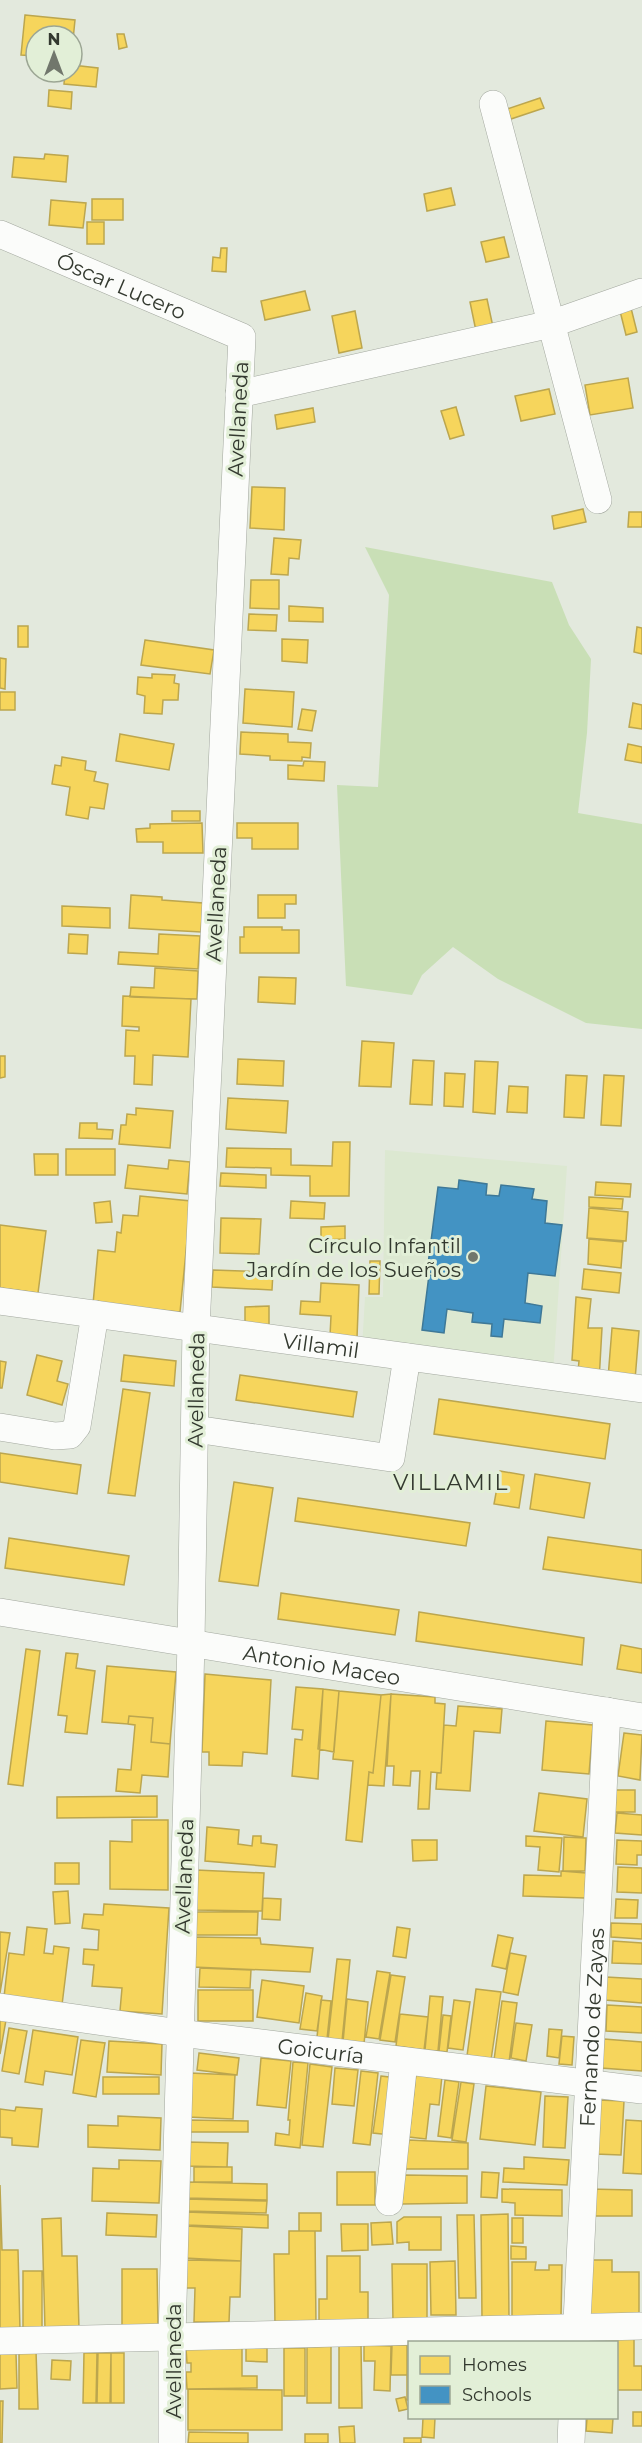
<svg xmlns="http://www.w3.org/2000/svg" width="642" height="2443" viewBox="0 0 642 2443" font-family="Montserrat,sans-serif">
<style>
.built{fill:#dce8d1}
.green{fill:#c9dfb6}
.homes{fill:#f6d55c;stroke:#bca64e;stroke-width:1.5}
.schools{fill:#4393c3;stroke:#3e7897;stroke-width:1.5}
.lines{fill:none;stroke-linecap:round;stroke-linejoin:round}
.minor-casing{stroke:#a2a79e;stroke-width:28}
.minor{stroke:#fbfcfa;stroke-width:27}
.poi-dot{fill:#71776c;stroke:#e2efd7;stroke-width:2}
.labels{text-anchor:middle;dominant-baseline:central;stroke-width:6;stroke-linejoin:round;paint-order:stroke}
.street-label{font-size:21px;fill:#33392f;stroke:#e2efd7}
.poi-label{font-size:21px;fill:#33392f;stroke:#e2efd7;text-anchor:end}
.neighbourhood-label{font-size:22px;letter-spacing:1.5px;fill:#33392f;stroke:#e2efd7}
</style>
<rect width="100%" height="100%" fill="#e3e9dd"/>
<!-- built -->
<path class="built" d="M385 1150 567 1166 553 1374 362 1348 365 1297H383Z"/>
<!-- green -->
<path class="green" d="M365 547 552 582 569 625 591 659 587 733 578 813 642 824V1029L586 1023 498 979 453 947 422 975 412 995 346 986 337 785 378 787 389 595Z"/>
<!-- homes -->
<path class="homes" d="M25 15 75 20 72 50V36H36V56L21 55Z
M117 34H124L127 47 119 49Z
M72 65 98 68 96 87 64 84 65 72H72Z
M49 90 72 92 71 109 48 106Z
M540 98 544 108 511 119 507 109Z
M45 154 68 156 66 182 12 177 14 157 44 159Z
M451 188 455 205 427 211 424 194Z
M92 199H123V220H92Z
M51 200 86 203 83 228 49 225Z
M87 222H104V244H87Z
M504 237 509 257 486 262 481 242Z
M221 248H227L226 272 212 271 213 257 220 258Z
M305 291 310 310 265 320 261 301Z
M487 299 493 327 476 331 470 302Z
M631 308 637 332 626 335 620 311Z
M355 311 362 348 339 353 332 316Z
M628 378 633 408 590 415 585 385Z
M549 389 555 414 521 421 515 396Z
M456 407 464 435 450 439 441 411Z
M313 408 315 422 277 429 275 415Z
M252 487 285 488 284 530 250 528Z
M583 509 586 522 554 529 552 516Z
M629 512H642V527H628Z
M274 538 301 540 299 559 289 558 288 575 271 574Z
M251 580H279V609L250 608Z
M289 606 323 608V622L289 621Z
M249 614 277 615 276 631 248 630Z
M18 626H28V647H18Z
M637 627 642 628V654L634 652Z
M282 639 308 640 307 663 282 661Z
M145 640 214 650 210 674 141 665Z
M0 658 6 659 5 689 0 688Z
M152 674 175 675 174 683 179 684 178 700H163L162 714 144 713 145 696 137 694 138 677 152 678Z
M245 689 294 692 292 727 243 723Z
M0 692H15V710H0Z
M633 703 642 705V729L629 727Z
M302 709 316 711 312 731 298 729Z
M241 732 288 734V742L311 743 310 758 302 757V761L270 760V756L240 754Z
M120 734 174 744 169 770 116 761Z
M628 744 642 747V763L625 760Z
M62 757 86 761 85 770 96 772 94 781 108 784 104 809 90 807 88 819 66 815 70 787 52 784 55 765 61 766Z
M304 761 325 762 324 781 288 779V765L303 766Z
M172 811H200V821H172Z
M202 823 203 853H163V842H137L136 829 150 828V824Z
M237 823H298V849H252V838H237Z
M131 895 162 897V900L203 903 201 932 129 928Z
M258 895H296V904H285V918H258Z
M62 906 110 908V928L62 926Z
M244 927H282V930H299V953H240V937H244Z
M69 934 88 935 87 954 68 953Z
M159 934 200 936 198 969 118 964 119 952 158 954Z
M155 968 198 971 197 999 130 997 131 987 154 988Z
M259 977 296 978 295 1004 258 1002Z
M123 996 191 999 188 1057 153 1055 152 1085 134 1084 135 1056H125L126 1030 139 1031V1027L122 1026Z
M362 1041 394 1043 391 1087 359 1086Z
M0 1056H5V1077L0 1078Z
M238 1059 284 1061 283 1086 237 1084Z
M413 1060 434 1061 432 1105 410 1104Z
M475 1061 498 1062 495 1114 473 1112Z
M445 1073 465 1074 463 1107 444 1106Z
M566 1075 587 1076 584 1118 564 1117Z
M604 1075 624 1076 621 1126 601 1125Z
M509 1086 528 1087 527 1113 507 1112Z
M228 1098 288 1101 286 1133 226 1129Z
M136 1108 173 1111 170 1148 119 1144 121 1125H126L127 1114 136 1115Z
M80 1123H97V1129L113 1130 112 1139 79 1138Z
M333 1142H350L349 1196H310V1176L271 1175V1168L226 1167 227 1148 291 1149V1165L332 1166Z
M66 1149H115V1175H66Z
M34 1154H58V1175H35Z
M169 1160 190 1162 187 1194 125 1188 128 1165 168 1169Z
M221 1173 266 1175V1188L220 1186Z
M596 1182 631 1184 630 1197 595 1195Z
M140 1196 191 1201 180 1312 93 1304 98 1250 115 1252 117 1232 121 1233 123 1215 138 1216Z
M589 1197 623 1199 622 1209 589 1207Z
M110 1201 112 1222 96 1223 94 1203Z
M291 1201 325 1203 324 1219 290 1218Z
M589 1208 628 1212 626 1241 587 1238Z
M221 1218 261 1219 259 1254 220 1253Z
M0 1225 46 1231 38 1293 0 1288Z
M345 1226V1239L321 1240V1227Z
M589 1239 623 1242 621 1268 588 1264Z
M370 1261H380L379 1294H369Z
M584 1269 621 1273 619 1293 582 1289Z
M213 1270 273 1272 272 1290 212 1287Z
M321 1283 359 1285 357 1338 330 1336 331 1316 300 1314 301 1301 320 1302Z
M576 1297 591 1299 588 1328H602L599 1381 577 1380 579 1361 572 1360Z
M269 1306V1327L245 1328V1307Z
M612 1328 639 1331 635 1380 608 1378Z
M37 1355 62 1361 57 1381 68 1384 62 1405 27 1395Z
M124 1355 176 1361 174 1386 121 1381Z
M0 1361 6 1362 2 1388H0Z
M240 1375 357 1392 353 1417 236 1400Z
M123 1389 150 1393 135 1496 108 1493Z
M439 1399 610 1424 605 1459 434 1434Z
M0 1453 81 1465 77 1494 0 1482Z
M500 1471 524 1475 519 1508 494 1504Z
M535 1474 590 1483 584 1518 530 1509Z
M234 1482 273 1488 258 1586 219 1581Z
M298 1498 470 1523 466 1546 295 1521Z
M548 1537 642 1550V1583L543 1569Z
M9 1538 129 1556 124 1585 5 1568Z
M281 1593 399 1610 395 1635 278 1619Z
M419 1612 584 1638 582 1665 416 1641Z
M621 1645 642 1649V1673L617 1669Z
M26 1649 40 1651 23 1786 8 1784Z
M66 1653 78 1654 76 1668 95 1671 87 1734 65 1732 67 1716 58 1715Z
M107 1666 176 1672 170 1744 151 1742 153 1718 129 1716 128 1724 102 1722Z
M205 1674 271 1680 267 1754 243 1752 242 1766 209 1765V1752H202Z
M296 1687 323 1689 318 1779 292 1776 295 1739 302 1740 303 1730 292 1729Z
M323 1689 339 1691 334 1752 318 1749Z
M339 1691 381 1695 373 1773 369 1772 362 1842 346 1840 353 1761 333 1759Z
M391 1694 384 1786 368 1785 369 1772 373 1773 381 1695Z
M391 1694 435 1697V1703L445 1704 441 1773 431 1772 429 1809H418L420 1771H411L410 1786 393 1785 394 1766H387Z
M458 1706 502 1709 500 1733 474 1731 470 1791 436 1789 437 1773H441L444 1725 456 1726Z
M129 1716 153 1718 151 1742 170 1744 168 1777 142 1775 140 1793 116 1791 118 1769 131 1770 135 1725 128 1724Z
M546 1721 593 1725 589 1774 542 1770Z
M624 1733 642 1735 640 1780 618 1776Z
M616 1790H635V1812H615Z
M539 1793 587 1799 583 1837 534 1831Z
M157 1796V1817L57 1818V1797Z
M617 1813 642 1815V1835L615 1833Z
M132 1820H168V1890L110 1889V1841L132 1842Z
M207 1827 239 1830 238 1844 252 1846 253 1836H261V1843L277 1845 275 1867 205 1861Z
M526 1836 562 1838 559 1872 538 1870 540 1847 526 1846Z
M564 1837 586 1838 585 1871H563Z
M412 1840H437V1860L413 1861Z
M617 1840 642 1841V1855H637V1865L616 1864Z
M55 1863H79V1884H55Z
M618 1867 642 1868V1893L617 1892Z
M196 1870 264 1873 262 1911 195 1910Z
M561 1871 586 1873 585 1898 523 1896 524 1875 561 1876Z
M68 1891 70 1923 55 1924 53 1892Z
M263 1898 281 1899 280 1920 262 1919Z
M616 1899 638 1900 637 1918H615Z
M104 1904 169 1908 162 2014 120 2011 122 1988 92 1986 94 1965 83 1964 84 1949 98 1950 99 1930 82 1928 84 1914 103 1915Z
M196 1912H258L257 1935H195Z
M611 1923 642 1924V1939L611 1937Z
M27 1927 47 1929 44 1953 53 1954 54 1946 69 1948 62 2005 4 1997 9 1953 24 1955Z
M397 1927 410 1929 406 1958 393 1956Z
M0 1932 10 1933 0 1993Z
M498 1935 513 1938 506 1969 492 1966Z
M193 1937 260 1938 261 1944 313 1948 310 1972 193 1967Z
M613 1941 642 1943V1964L612 1963Z
M510 1953 526 1956 518 1995 503 1992Z
M337 1959 350 1960 342 2041 328 2040Z
M200 1968 251 1970 250 1988 199 1987Z
M377 1971 390 1973 379 2039 366 2037Z
M391 1975 405 1977 395 2042 380 2040Z
M606 1977 642 1979V2003L605 2000Z
M262 1980 304 1986 299 2023 257 2017Z
M476 1989 501 1992 491 2060 467 2056Z
M198 1990H253V2021H198Z
M306 1993 322 1996 317 2031 300 2029Z
M430 1996 443 1997 438 2051 425 2050Z
M347 1999 368 2002 364 2044 343 2042Z
M321 2000 331 2001 327 2039 317 2037Z
M454 2000 470 2002 463 2050 448 2048Z
M502 2001 517 2003 509 2062 494 2060Z
M607 2005 642 2007V2033L606 2031Z
M400 2014 428 2017 424 2050 396 2046Z
M443 2015 451 2016 447 2052 439 2051Z
M0 2019 6 2020 0 2054Z
M516 2023 532 2025 526 2061 511 2058Z
M9 2028 27 2031 19 2074 2 2071Z
M549 2029 562 2030 559 2058 547 2056Z
M33 2030 78 2037 72 2075 45 2071 43 2085 25 2082Z
M562 2036 574 2037 572 2065 559 2064Z
M604 2039 642 2042V2071L601 2068Z
M81 2040 105 2043 96 2097 73 2093Z
M109 2041 162 2044 161 2075 107 2072Z
M199 2053 239 2058 237 2075 197 2070Z
M261 2058 291 2061 286 2108 257 2105Z
M293 2062 308 2063 300 2148 275 2145 276 2133 289 2135 290 2120H288Z
M310 2064 332 2067 323 2147 302 2145Z
M335 2068 358 2070 354 2106 332 2104Z
M361 2071 378 2073 370 2145 353 2143Z
M190 2073 235 2075 233 2119 188 2117Z
M416 2073 442 2076 439 2105 430 2104 426 2139 409 2137Z
M381 2076 397 2078 391 2135 373 2133Z
M103 2077H159V2094H103Z
M445 2080 459 2082 451 2138 438 2136Z
M461 2082 474 2084 466 2142 452 2140Z
M486 2086 541 2092 535 2145 480 2139Z
M545 2096 568 2097 565 2148 543 2147Z
M598 2100 624 2101 621 2155 595 2154Z
M16 2107 42 2109 38 2147 12 2145V2138L0 2137V2109L15 2111Z
M118 2116 161 2118 160 2150 88 2147V2125L118 2126Z
M188 2120 248 2121V2132H187Z
M626 2120 642 2121V2174L623 2173Z
M409 2140 468 2143V2169H404Z
M187 2142 228 2143 227 2167 186 2166Z
M524 2157 569 2160 567 2185 503 2182 504 2168 524 2169Z
M119 2160 161 2161 159 2203 92 2201 93 2168 119 2169Z
M194 2167H232V2182H194Z
M337 2172H375V2205H337Z
M482 2172 499 2173 497 2198 481 2197Z
M404 2175 467 2176V2203L402 2204Z
M187 2182 267 2184V2200L187 2198Z
M0 2185 2 2250H18L20 2330 0 2331Z
M502 2189 562 2190V2216L515 2215V2203L502 2202Z
M589 2189 632 2190V2216H589Z
M186 2199 267 2201 266 2213 186 2211Z
M186 2212 268 2215V2228L186 2225Z
M107 2213 157 2215 156 2237 106 2235Z
M299 2213H321V2231H299Z
M508 2214 509 2319H482L481 2215Z
M457 2215H474L476 2298H459Z
M404 2217H441V2250H409V2242L397 2243V2222Z
M61 2218 62 2256H77L79 2329H45L42 2219Z
M512 2218H523V2243H512Z
M391 2222 393 2244 372 2245 371 2223Z
M341 2224H368V2250L342 2251Z
M186 2226 242 2229 241 2261 185 2258Z
M289 2231H315L316 2325 275 2326 274 2254H289Z
M511 2246 526 2247V2259H511Z
M327 2256H360V2292H368V2322H319V2299H327Z
M186 2260 241 2261 240 2297H230L229 2322H194L195 2288H185Z
M584 2260H612V2272H639V2318H583Z
M455 2261 456 2315H431L430 2262Z
M512 2262H536L535 2270H549V2265H562L561 2318 512 2317Z
M392 2264H427V2321L393 2322Z
M122 2269H157L158 2326H122Z
M23 2271H42V2329L23 2330Z
M606 2339H634V2366H642V2390H616V2342H606Z
M407 2341 410 2342V2400H407Z
M242 2343V2376H257V2388L187 2389 186 2372H191V2363H187L186 2349Z
M339 2344H361L362 2408H339Z
M364 2345 391 2346 390 2391 374 2390 375 2361H364Z
M392 2345H407V2375H391Z
M331 2346V2403H307V2347Z
M246 2348H267V2362L246 2361Z
M284 2348H305V2396H284Z
M19 2350 36 2351 38 2409H19Z
M0 2353H16L17 2388 0 2389Z
M84 2353H97L96 2403H83Z
M98 2353H111L110 2403H97Z
M111 2353H124V2403H111Z
M52 2360 71 2361 70 2380 51 2379Z
M188 2389 282 2390V2430H188Z
M405 2397 408 2409 399 2411 396 2399Z
M0 2401H3L2 2443H0Z
M633 2412H642V2426H633Z
M423 2418H435L434 2438 422 2437Z
M587 2418H613L612 2433 586 2431Z
M354 2426 355 2443H340L339 2427Z
M189 2432 248 2433V2443H188Z
M305 2434H328V2443H305Z
M404 2438H421V2443H404Z"/>
<!-- schools -->
<path class="schools" d="M459 1180 487 1184 486 1195 499 1196 501 1185 534 1189 532 1199 547 1201 545 1223 562 1225 555 1276 528 1273 525 1303 542 1306 540 1323 504 1319 502 1337 491 1336 492 1324 472 1322 473 1313 447 1309 444 1333 422 1330 429 1275 446 1277V1274L427 1272 438 1187 458 1189Z"/>
<g class="lines">
<!-- minor casing -->
<g class="minor-casing">
<g id="minor">
<path d="M493 104 598 500"/>
<path id="s1" d="M0 234 242 337 196 1328 191 1643 172 2337V2443"/>
<path d="M239 394 551 324 642 292"/>
<path id="s2" d="M0 1301 642 1389"/>
<path d="M0 1427 55 1436 70 1435 77 1426 95 1314"/>
<path d="M195 1429 391 1458 407 1357"/>
<path id="s3" d="M0 1612 642 1717"/>
<path id="s4" d="M0 2007 180 2033 642 2090"/>
<path d="M389 2202 404 2061"/>
<path d="M0 2341 642 2326"/>
<path id="s5" d="M576 2342 607 1711"/>
<path d="M571 2443 572 2418"/>
</g>
</g>
<!-- minor -->
<use href="#minor" class="minor"/>
</g>
<!-- markers -->
<circle class="poi-dot" cx="473" cy="1257" r="6"/>
<g class="labels">
<!-- street labels -->
<g class="street-label">
<text stroke="none"><textPath href="#s1" startOffset="132">Óscar Lucero</textPath></text>
<text transform="translate(238 419) rotate(-87)">Avellaneda</text>
<text transform="translate(216 904) rotate(-87)">Avellaneda</text>
<text stroke="none"><textPath href="#s2" startOffset="324">Villamil</textPath></text>
<text transform="translate(196 1390) rotate(-89)">Avellaneda</text>
<text stroke="none"><textPath href="#s3" startOffset="326">Antonio Maceo</textPath></text>
<text transform="translate(184 1876) rotate(-88)">Avellaneda</text>
<text stroke="none"><textPath href="#s5" startOffset="315">Fernando de Zayas</textPath></text>
<text stroke="none"><textPath href="#s4" startOffset="324">Goicuría</textPath></text>
<text transform="translate(173 2361) rotate(-90)">Avellaneda</text>
</g>
<!-- poi labels -->
<g class="poi-label">
<text x="461" y="1245">Círculo Infantil<tspan x="461" dy="24">Jardín de los Sueños</tspan></text>
</g>
<!-- neighbourhood labels -->
<g class="neighbourhood-label">
<text x="451" y="1482">VILLAMIL</text>
</g>
</g>
<!-- legend -->
<rect x="408" y="2341" width="210" height="78" fill="#e2efd7" stroke="#9ca694" stroke-width="1.5"/>
<rect x="420" y="2356" width="30" height="18" fill="#f6d55c" stroke="#9ca694" stroke-width="1.5"/>
<text x="462" y="2371" font-size="18" fill="#33392f">Homes</text>
<rect x="420" y="2386" width="30" height="18" fill="#4393c3" stroke="#9ca694" stroke-width="1.5"/>
<text x="462" y="2401" font-size="18" fill="#33392f">Schools</text>
<!-- north arrow -->
<g transform="translate(54 54)"><circle r="28" fill="#e2efd7" stroke="#9ca694" stroke-width="1.5"/>
<path d="M0-4.5L10 22L0 15L-10 22Z" fill="#71776c"/>
<text y="-9" font-size="16" font-weight="bold" text-anchor="middle" fill="#33392f">N</text>
</g>
</svg>
